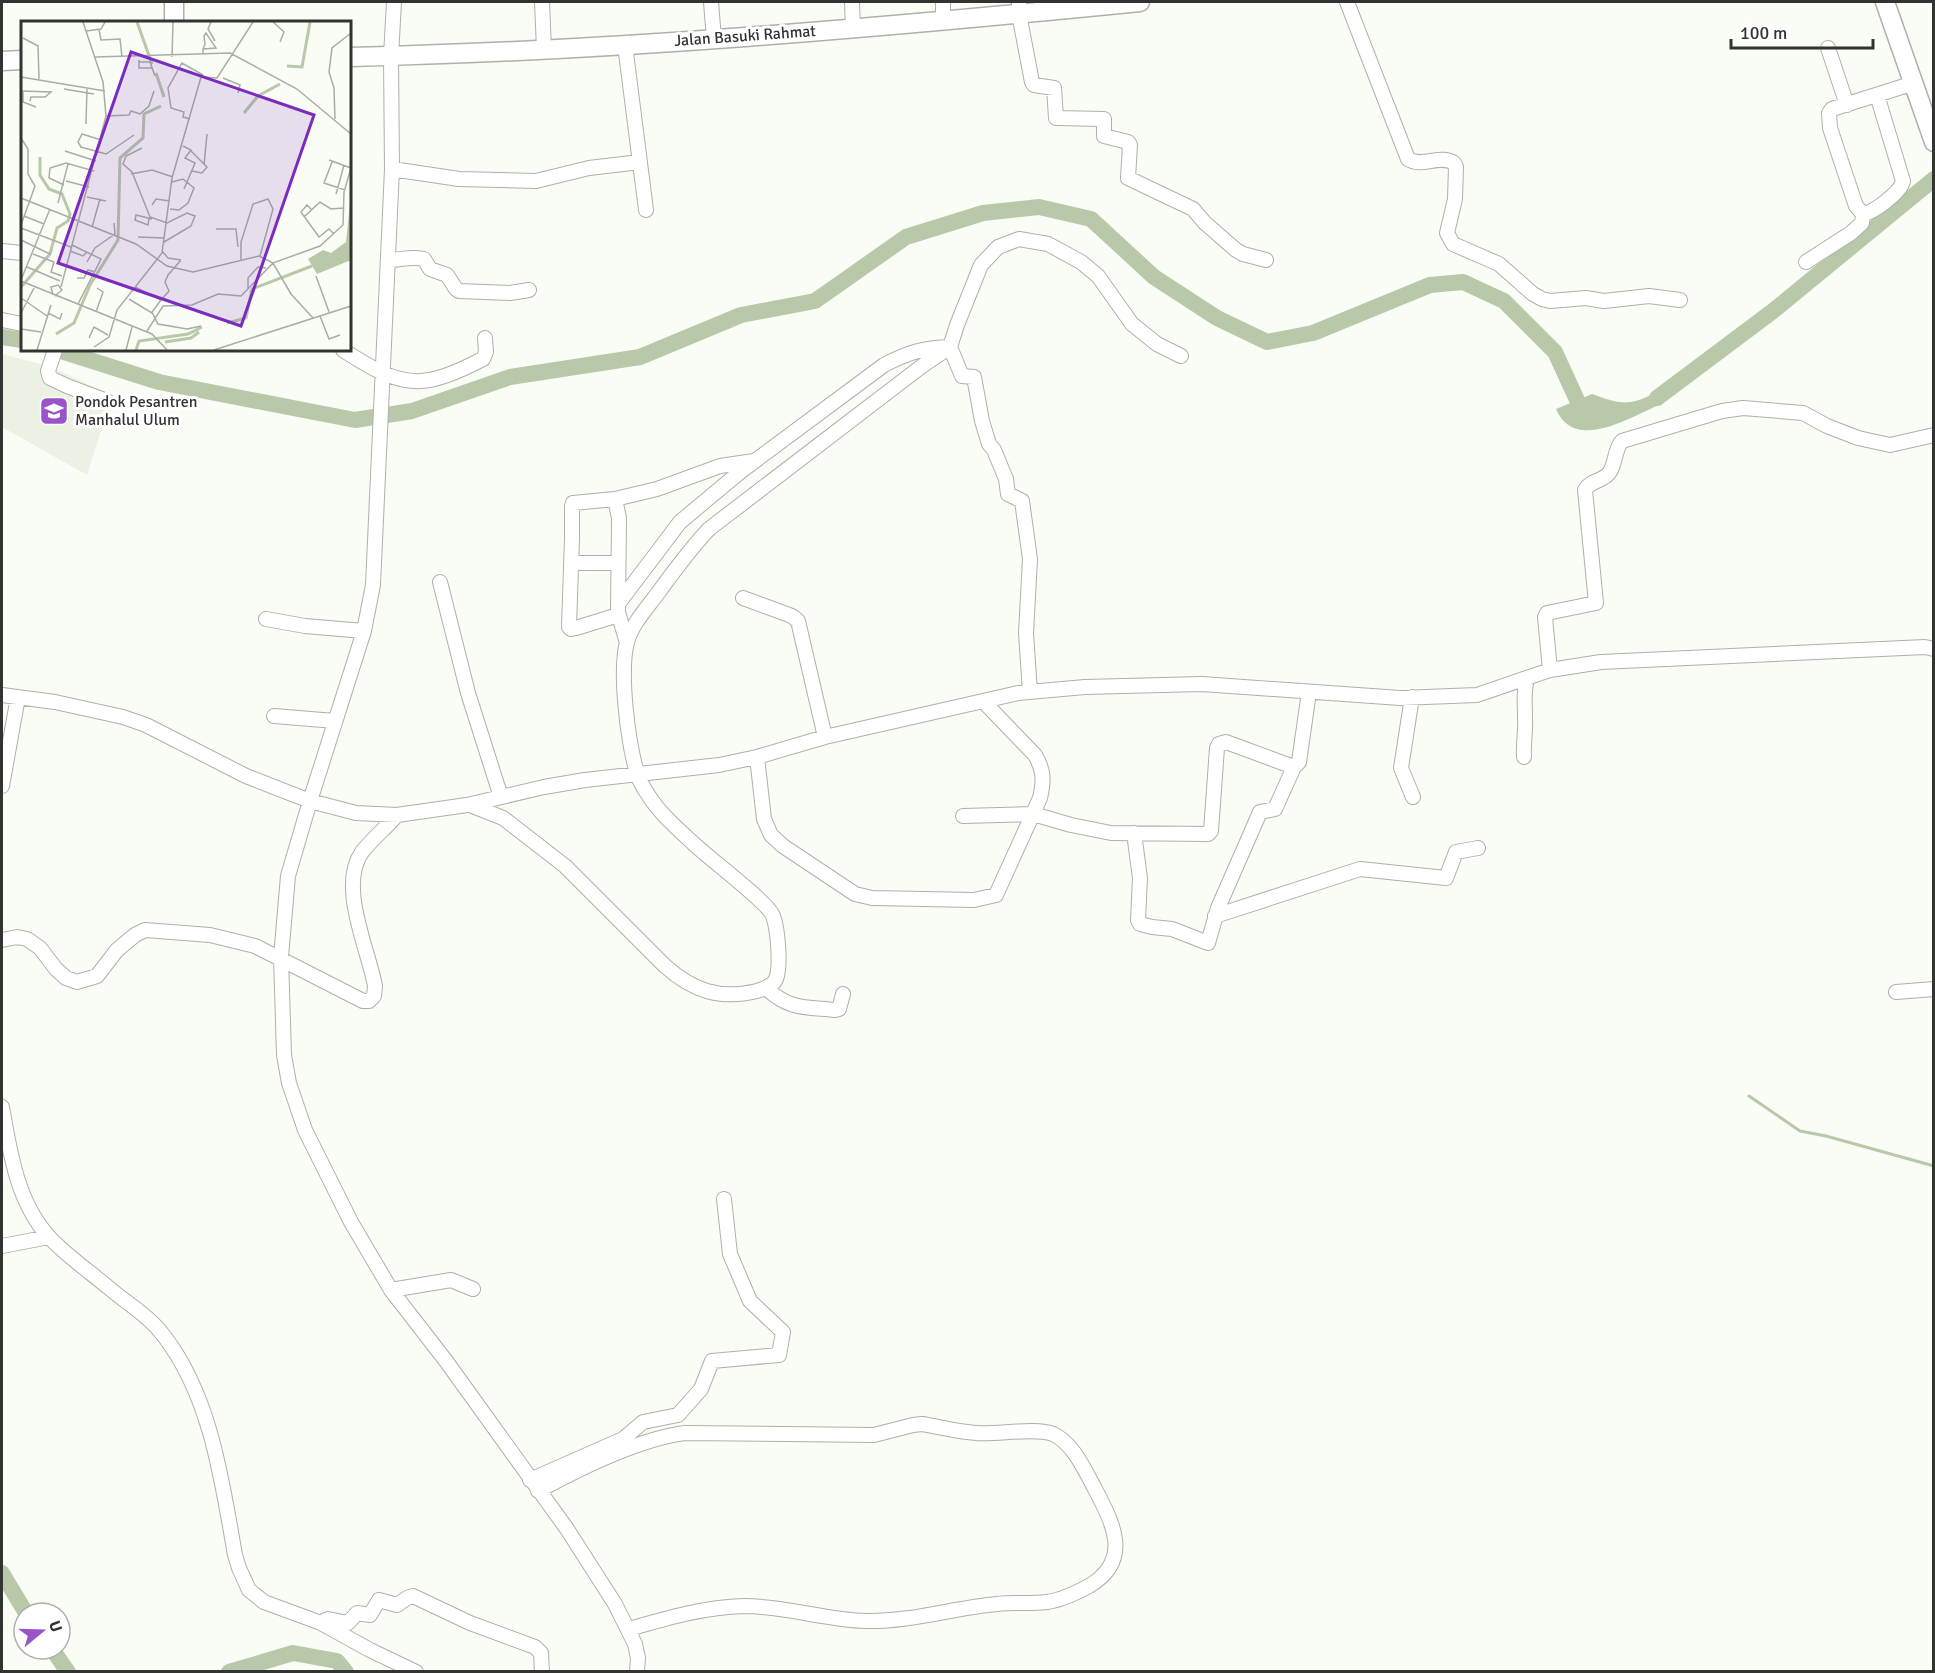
<svg xmlns="http://www.w3.org/2000/svg" width="1935" height="1673" viewBox="0 0 1935 1673" font-family="Signika,sans-serif">
<style>
.built{fill:#ebf2e3}
.forest{fill:#b9c8a9}
.lines{fill:none;stroke-linecap:round;stroke-linejoin:round}
.stream{stroke:#b9c8a9;stroke-width:3}
.river{stroke:#b9c8a9;stroke-width:16}
.minor-casing{stroke:#aeb1aa;stroke-width:16}
.major-casing{stroke:#aeb1aa;stroke-width:21}
.minor{stroke:#fff;stroke-width:14}
.major{stroke:#fff;stroke-width:18}
.labels{text-anchor:middle;dominant-baseline:central;stroke-width:6;stroke-linejoin:round;paint-order:stroke}
.street-label{font-size:16px;fill:#323431;stroke:#fff}
.poi-label{font-size:16px;fill:#323431;stroke:#fff;text-anchor:start}
.inset-river{fill:none;stroke:#b9c8a9;stroke-width:3}
.inset-road{fill:none;stroke:#a9ada7;stroke-width:1.5}
.view{fill:#7b2cbf;fill-opacity:0.15;stroke:#7b2cbf;stroke-width:3}
.inset-edge{fill:none;stroke:#323431;stroke-width:3}
</style>
<rect width="100%" height="100%" fill="#f9fdf5"/>
<!-- built -->
<path class="built" d="M2 354 52 367 112 396 87 475 2 427Z"/>
<!-- forest -->
<path class="forest" d="M1656 392 1659 405C1630 417 1575 453 1556 409L1592 394C1619 404 1630 407 1656 392Z"/>
<g class="lines">
<!-- stream -->
<path class="stream" d="M1749 1096 1800 1131 1826 1136 1934 1166"/>
<!-- river -->
<path class="river" d="M2 337 22 340
M58 350 159 382 355 420 412 411 510 377 640 357 741 315 815 301 906 237 983 213 1039 207 1091 219 1154 277 1217 318 1267 342 1313 333 1430 285 1463 282 1504 301 1555 352 1577 400
M1657 398 1773 311 1934 179
M2 1573 26 1613
M52 1649 68 1672
M229 1672 293 1653 337 1661 346 1672"/>
<!-- minor casing -->
<g class="minor-casing">
<path id="minor" d="M394 2 391 56 392 169 373 585 364 631 310 801 288 876 281 957 284 1055 289 1083 305 1130 351 1222 391 1290 446 1361 567 1529 615 1604 635 1644 638 1658 637 1672
M542 2 544 49
M711 2 714 39
M852 2 853 29
M943 2V20
M1019 2V14L1032 82 1034 85 1054 88 1056 118 1104 119V136L1128 142 1130 145 1128 178 1193 209 1205 223 1236 250 1243 254 1266 260
M1347 2 1408 159C1422 168 1440 154 1454 163L1456 167 1455 199 1447 233 1453 244 1499 264 1533 294 1542 299 1550 301 1586 298 1604 301 1649 296 1680 300
M625 45 646 210
M1828 48 1847 105
M392 169 459 179 536 181 589 168 640 162
M1863 214C1873 213 1901 192 1903 181L1877 95
M2 251 22 253
M388 260C404 260 408 256 424 259L430 269 447 275 456 289 459 291 510 293 529 290
M1806 262 1851 233 1862 223 1863 214 1856 206 1830 128 1829 113 1832 109 1914 83
M2 320 22 324
M55 350 48 371 50 378 67 386 107 401
M343 350C365 364 393 383 421 381 441 380 465 368 483 359L486 352 485 338
M615 499 657 489 720 466 754 461
M571 563H618
M440 582 468 693 501 797
M743 598 792 616 798 621 825 737
M618 604 680 522 740 472 884 365C909 352 923 348 950 347L962 376 974 377 982 421 989 444 994 450 1006 479 1008 494 1022 501 1030 559 1026 633 1030 692
M618 615 576 628 571 629 569 627 572 538V506L573 503 615 499 619 518 618 612 627 643
M266 619 305 626 364 631
M1550 670 1545 617 1547 613 1596 603 1585 490C1590 480 1602 482 1609 473 1616 464 1614 450 1622 441L1722 411 1743 408 1803 413 1827 426 1858 438 1890 445 1934 435
M2 695 55 702 123 717 146 725 246 776 310 801 356 813 397 815 467 805 544 787 585 780 719 765 757 757 825 737 1018 693 1085 687 1202 684 1400 698 1477 695 1550 670 1601 662 1925 647 1934 649
M1412 697 1401 768 1413 797
M274 716 335 721
M757 757 764 819 771 835 783 846 855 894 872 898 974 900 996 895 1040 798C1044 781 1044 770 1035 755L983 701
M1524 757C1523 743 1526 730 1525 717 1525 702 1523 694 1527 679
M2 786 18 697
M470 805 503 818 565 866 665 966C693 991 720 1000 757 991 763 989 773 986 776 979 781 967 778 929 773 916 769 903 707 857 693 843 677 828 659 813 647 793 643 787 639 780 637 773 628 742 619 673 627 642 632 624 647 608 658 593 674 571 690 549 709 529L922 366 950 347 957 325 981 265 998 247 1019 239 1048 244 1081 262 1098 276 1132 324 1157 344 1181 356
M963 816 1033 814 1071 825 1111 833 1208 834 1211 831 1217 748 1219 744 1226 742 1294 767 1299 762 1309 692
M1134 833 1140 878 1138 920 1140 924 1152 927 1172 929 1208 943 1218 908 1260 812 1275 809 1294 767
M1215 916 1360 869 1446 878 1456 852 1478 848
M2 940 17 937 27 939 40 948 56 969 66 978 77 982 97 976 117 950 135 935 145 930 210 935 255 946 363 1001H369L374 996 375 986C368 948 338 886 362 852 372 839 386 828 397 815
M766 988C789 1010 806 1007 835 1010L839 1009 843 994
M1896 992 1934 989
M2 1107C10 1152 17 1203 50 1238 67 1256 90 1272 109 1288 128 1304 149 1316 164 1336 211 1397 222 1481 235 1555L239 1568 249 1590 264 1602 321 1623 370 1650 416 1672
M2 1246 49 1237
M391 1290 451 1280 473 1289
M530 1480 623 1439 643 1422 678 1415 701 1389 712 1361 779 1355 783 1332 750 1301 730 1254 724 1199
M538 1491C580 1468 638 1439 685 1433L874 1435 913 1425 922 1424C940 1427 958 1432 976 1433 996 1435 1036 1427 1053 1434 1073 1443 1084 1469 1094 1487 1113 1523 1133 1560 1089 1586 1076 1593 1062 1600 1047 1602 1030 1604 1013 1602 997 1604 953 1608 910 1622 866 1621 825 1620 786 1606 744 1606 705 1607 667 1618 629 1629
M322 1622 328 1619 348 1623 357 1613 370 1615 379 1600 397 1605 407 1598 413 1596 470 1623 535 1647 541 1653 542 1672"/>
</g>
<!-- major casing -->
<g class="major-casing">
<path id="major" d="M1885 2 1934 142
M174 22V2
M350 57C613 51 877 28 1140 2
M2 61 22 60"/>
</g>
<!-- minor -->
<use href="#minor" class="minor"/>
<!-- major -->
<use href="#major" class="major"/>
</g>
<!-- icons -->
<defs>
<g id="school-square" transform="scale(1.5)"><rect x="-9" y="-9" width="18" height="18" rx="4" fill="#9954c9" stroke="#fff"/><path d="M0-5L7-2L0 1L-7-2ZM-4 1L0 2.5L4 1V4Q0 6-4 4Z" fill="#fff"/></g>
</defs>
<g fill-rule="evenodd">
<use href="#school-square" x="54" y="411"/>
</g>
<g class="labels">
<!-- street labels -->
<g class="street-label">
<text transform="translate(745 36) rotate(-4)">Jalan Basuki Rahmat</text>
</g>
<!-- poi labels -->
<g class="poi-label">
<text x="75" y="402">Pondok Pesantren<tspan x="75" dy="18">Manhalul Ulum</tspan></text>
</g>
</g>
<!-- overview -->
<g transform="translate(21 21)">
<rect width="330" height="330" fill="#f9fdf5"/>
<path d="M330 172V239L296 253 287 238 302 229 310 232 325 221Z" fill="#b9c8a9"/>
<path class="inset-river" d="M116 1 131 43M266 45 281 46 289 1M135 52 143 76M223 92 237 75 259 63M0 266 29 233 36 207 47 200 49 193 41 173 28 168 19 154V136M206 302 225 297 231 268 291 245M35 313 53 302 69 264 97 219 99 137 122 117 123 93 140 85M144 321 170 317 178 311M115 329 118 320 167 313 181 306"/>
<path class="inset-road" d="M190 1 187 8 194 20M252 1 263 11 259 21M78 9 80 19 99 18 101 36M65 10 80 8 84 1M2 17 17 25 18 58M182 28 195 27 185 12 183 15 184 23 182 28V34M74 36 209 32 276 68 330 113M151 36 152 1M118 39V47H131M118 41H129L134 55M0 56 84 70M202 57 219 64 217 72M43 68 73 73M0 70 30 71 24 76H10L9 80M2 70V81L15 86M85 95 108 94 110 90 119 93 128 85 133 70M169 98 162 96 163 91 150 87 147 67 161 42 182 54M314 98 313 67 308 51 311 27 330 12M65 103 66 67M0 117 7 128V153L14 165 0 204M80 119 61 113 57 121 60 126 85 133 113 114M162 125 170 129 164 137 174 142 163 168M121 127 105 135 102 143 111 151 129 196 146 202 166 192 174 195 170 205 143 221M44 130 75 140M170 130 186 146 181 152 171 150M308 139 330 147M311 141 303 162 324 169M183 144 186 113M110 153 131 149 152 156M45 160 68 166M43 164 28 157 29 147 45 142 73 150M315 173 323 144M66 176 85 180M0 177 115 223 146 245 172 251 238 235 252 242 299 225 322 204 323 171 330 147M37 182 47 143M131 184 135 178 149 180M149 188 158 189 167 182 173 167 162 158 151 161M291 189 286 184 280 191 298 216 308 208 313 213M3 195 23 203M283 196 299 181 310 188 322 187M128 198 127 204 114 199 115 194 131 198M71 206 79 178M0 207 50 226M195 208H215L217 226M117 216 143 217M0 219 29 233M51 224 80 238 57 283M49 230 62 235 66 231M141 230 147 237 160 239M12 233 33 241 30 251 41 255M220 240V221L232 183 247 178 252 188 239 235M66 241 74 227 94 213 93 202M6 246 39 260M295 255 308 291M56 257H63L67 249 74 251M0 259 29 188M0 260 131 313 146 329M40 266 85 95 82 61 62 1M114 266 140 279 148 270 144 261 147 254 160 239M227 268V257L237 246 245 247M32 274 30 266 37 264 41 269 34 275M0 277 26 295M108 278 131 292M140 279 131 291 137 303 166 308 180 305M75 291 82 271 76 267M0 292 13 267M27 292 39 298 41 292M299 295 308 318 319 314M0 308 20 311M126 310 142 285 171 284 197 273 220 275 252 242 270 273 292 297M68 317 73 306 87 314M73 326 88 316 96 289 141 232 151 157 180 56 196 57 232 1M16 329 30 284M105 329 111 306M193 329 330 285"/>
<path class="view" d="M110 31 293 94 220 305 37 242Z"/>
<rect width="330" height="330" class="inset-edge"/>
</g>
<!-- border -->
<rect width="1935" height="1673" fill="none" stroke="#323431" stroke-width="6"/>
<!-- north arrow -->
<g transform="translate(42 1631) rotate(71)"><circle r="28" fill="#ffffff" stroke="#adaead" stroke-width="1.5"/>
<path d="M0-4.5L10 22L0 15L-10 22Z" fill="#9954c9"/>
<text y="-9" font-size="16" font-weight="bold" text-anchor="middle" fill="#323431">U</text>
</g>
<!-- scale -->
<path d="M1731 39v9h142v-9" fill="none" stroke="#323431" stroke-width="3"/>
<text x="1740" y="39" font-size="18" fill="#323431" stroke="#ffffff" stroke-width="4.5" paint-order="stroke">100 m</text>
</svg>
